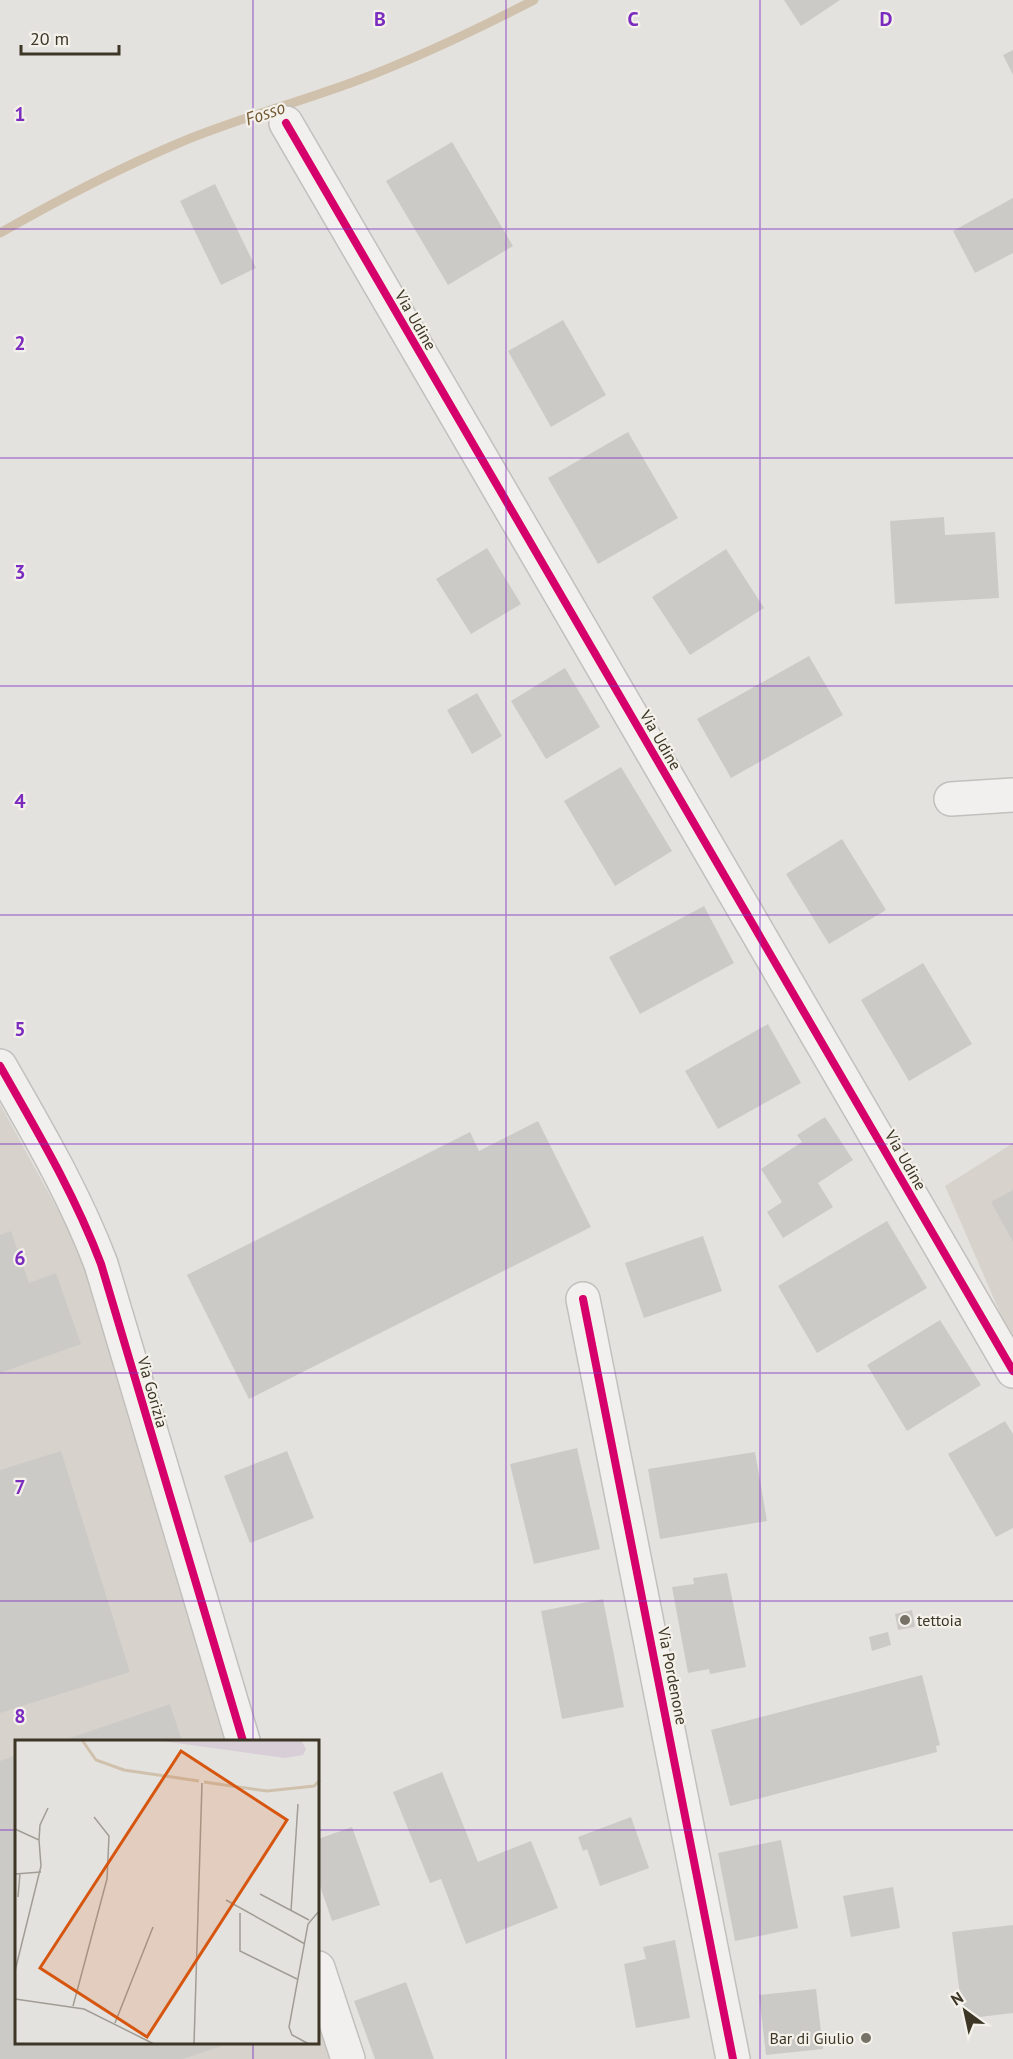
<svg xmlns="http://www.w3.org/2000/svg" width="1013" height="2059" viewBox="0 0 1013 2059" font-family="'PT Sans',sans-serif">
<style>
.built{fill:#d7d3cc}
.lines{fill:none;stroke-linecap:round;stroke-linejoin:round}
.stream{stroke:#d0c1ac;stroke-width:9}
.building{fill:#cccac7}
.minor-casing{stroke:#c2c0bd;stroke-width:36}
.minor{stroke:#f1f0ee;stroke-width:33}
.cycleway-casing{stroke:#f4f1eb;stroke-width:11}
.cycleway{stroke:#d6006c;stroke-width:8}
.grid{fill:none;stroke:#7b2cbf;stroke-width:1.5;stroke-opacity:0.55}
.poi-dot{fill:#777267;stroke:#f4f1eb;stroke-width:2}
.labels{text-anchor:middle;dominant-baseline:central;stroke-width:4.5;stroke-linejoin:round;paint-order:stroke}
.street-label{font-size:16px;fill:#3d3626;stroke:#f4f1eb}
.poi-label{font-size:16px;fill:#3d3626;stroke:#f4f1eb;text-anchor:start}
.water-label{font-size:18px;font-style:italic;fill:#715830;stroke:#f4f1eb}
.inset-river{fill:none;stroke:#d0c1ac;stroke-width:3}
.inset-road{fill:none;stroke:#a19d95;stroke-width:1.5}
.view{fill:#d7560f;fill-opacity:0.15;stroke:#d7560f;stroke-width:3}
.inset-edge{fill:none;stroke:#3d3626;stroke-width:3}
.grid-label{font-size:20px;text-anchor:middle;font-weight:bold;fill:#7b2cbf;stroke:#f4f1eb;stroke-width:4.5;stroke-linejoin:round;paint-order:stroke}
</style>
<rect width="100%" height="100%" fill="#e4e2df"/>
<!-- built -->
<path class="built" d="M0 1104 82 1254 239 1741H16V2042H318V1986L341 2059H0Z
M1013 1143V1336L1004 1322 945 1186Z"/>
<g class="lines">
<!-- stream -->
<path class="stream" d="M0 233C58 200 117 169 179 143 236 119 297 103 356 81 417 58 476 30 534 0"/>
</g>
<!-- building -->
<path class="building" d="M784 0H840L801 26Z
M1013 50V75L1003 55Z
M452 142 513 246 448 285 386 181Z
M215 184 256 268 221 285 180 201Z
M1013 198V253L975 273 953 231Z
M563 320 606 395 551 427 508 351Z
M628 432 678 518 598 564 548 478Z
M944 517 945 535 995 532 999 598 895 604 890 521Z
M487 548 521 604 471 634 436 579Z
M726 549 764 608 690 655 652 597Z
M809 656 843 715 731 778 697 719Z
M565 668 600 727 546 759 511 701Z
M477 693 502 736 472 754 447 710Z
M621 767 672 851 615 886 564 801Z
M842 839 886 910 829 944 786 874Z
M704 906 734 963 640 1014 609 957Z
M923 963 972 1044 909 1081 861 1000Z
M768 1024 801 1083 718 1129 685 1071Z
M825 1117 853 1160 818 1183 833 1207 783 1238 767 1212 782 1202 761 1169 802 1142 797 1135Z
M538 1121 591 1227 249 1399 187 1275 470 1132 479 1151Z
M1013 1190V1242L991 1202Z
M887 1221 927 1288 817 1353 778 1286Z
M11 1231 29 1283 56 1273 81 1344 0 1373V1235Z
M703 1236 722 1291 644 1318 625 1263Z
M940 1320 981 1385 907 1431 867 1365Z
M1005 1421 1013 1434V1528L996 1537 948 1454Z
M577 1448 600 1549 534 1564 510 1464Z
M61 1451 130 1672 0 1713V1470Z
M287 1451 314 1518 250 1543 224 1476Z
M755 1452 767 1521 660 1539 648 1469Z
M727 1573 746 1667 710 1674 709 1669 688 1673 672 1587 694 1584 693 1578Z
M603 1599 624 1707 562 1719 541 1611Z
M912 1610 915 1627 898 1630 895 1614Z
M888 1632 891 1645 872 1651 869 1637Z
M922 1675 940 1745 936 1746 937 1752 730 1806 711 1730Z
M170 1704 182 1741H61Z
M16 1755V2042L231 2043 183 2059H0V1761Z
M442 1772 478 1862 531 1841 558 1908 466 1944 441 1879 430 1883 393 1792Z
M631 1817 649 1868 600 1886 587 1849 583 1851 578 1837Z
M352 1827 380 1905 332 1921 318 1880V1839Z
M781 1840 798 1928 735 1941 718 1853Z
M893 1887 900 1928 851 1937 843 1896Z
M1013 1925V2013L963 2019 952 1932Z
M675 1940 690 2018 636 2028 624 1964 646 1959 643 1947Z
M406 1982 434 2059H375L354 2001Z
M816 1989 823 2049 766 2055 759 1995Z"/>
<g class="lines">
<!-- minor casing -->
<g class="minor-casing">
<path id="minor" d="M286 123 1013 1371
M951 799 1013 795
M0 1066C37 1131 74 1193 101 1264L243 1741
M583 1299 733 2059
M318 1968 348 2059"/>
</g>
<!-- minor -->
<use href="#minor" class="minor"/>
<!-- cycleway casing -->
<g class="cycleway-casing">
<path id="cycleway" d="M286 123 1013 1371
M0 1066C37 1131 74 1193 101 1264L243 1741
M583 1299 733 2059"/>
</g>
<!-- cycleway -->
<use href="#cycleway" class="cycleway"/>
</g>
<!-- grid -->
<path class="grid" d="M253 0V1741M506 0V2059M760 0V2059M0 229H1013M0 458H1013M0 686H1013M0 915H1013M0 1144H1013M0 1373H1013M0 1601H1013M0 1830H16M318 1830H1013M253 2042V2059"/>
<!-- markers -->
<g class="poi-dot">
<circle cx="905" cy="1620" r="6"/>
<circle cx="866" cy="2038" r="6"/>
</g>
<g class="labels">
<!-- street labels -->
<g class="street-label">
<text transform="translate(416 320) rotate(60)">Via Udine</text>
<text transform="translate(661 740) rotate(60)">Via Udine</text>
<text transform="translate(906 1160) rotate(60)">Via Udine</text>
<text transform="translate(153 1392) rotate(74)">Via Gorizia</text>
<text transform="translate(673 1676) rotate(79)">Via Pordenone</text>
</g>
<!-- poi labels -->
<g class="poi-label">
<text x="917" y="1620">tettoia</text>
<text x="854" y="2038" text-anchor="end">Bar di Giulio</text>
</g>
<!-- water labels -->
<g class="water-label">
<text transform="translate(265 113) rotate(-19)">Fosso</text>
</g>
</g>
<!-- overview -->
<g transform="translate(15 1740)">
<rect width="304" height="304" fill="#e4e2df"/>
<path d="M140 0H286L291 9 288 15 270 18Z" fill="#d7ced7"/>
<path class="inset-river" d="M67 0 81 20 109 30 184 41M189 42 252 51 299 46 305 40"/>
<path class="inset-road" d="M0 89 24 100 26 126 0 231M24 100 25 85 33 68M0 134 26 132M245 154 294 180M3 157 5 133M211 160 290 204M276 171 283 64M225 173V211L282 239M0 259 69 269 139 304M58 266 92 139 94 96 79 77M100 283 138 187M179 304 187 43M294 304 277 295 274 287 293 184 305 170"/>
<path class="view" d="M166 11 272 80 132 297 25 228Z"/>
<rect width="304" height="304" class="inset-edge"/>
</g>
<g class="grid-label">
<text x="380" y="26">B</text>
<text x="633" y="26">C</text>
<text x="886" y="26">D</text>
<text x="20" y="121">1</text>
<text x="20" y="350">2</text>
<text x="20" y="579">3</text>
<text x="20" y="808">4</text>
<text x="20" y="1036">5</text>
<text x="20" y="1265">6</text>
<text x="20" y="1494">7</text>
<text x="20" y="1723">8</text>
</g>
<!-- north arrow -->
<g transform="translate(965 2011) rotate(327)" stroke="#f4f1eb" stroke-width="4.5" paint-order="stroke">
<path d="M0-4.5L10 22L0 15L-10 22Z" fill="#3d3626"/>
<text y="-9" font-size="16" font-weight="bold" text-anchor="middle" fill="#3d3626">N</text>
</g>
<!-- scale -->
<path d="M21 45v9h98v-9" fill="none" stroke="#3d3626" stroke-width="3"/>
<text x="30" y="45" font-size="18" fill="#3d3626" stroke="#f4f1eb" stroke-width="4.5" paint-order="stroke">20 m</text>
</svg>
